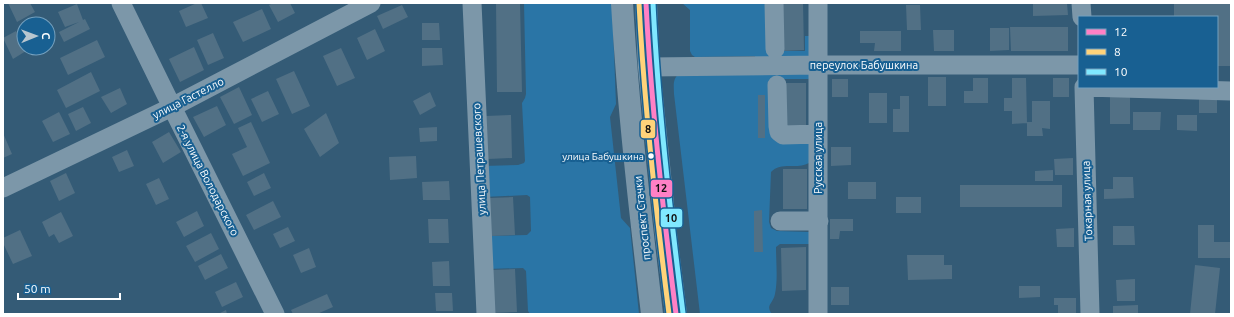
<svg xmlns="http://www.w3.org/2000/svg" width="1234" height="317" viewBox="0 0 1234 317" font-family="Ubuntu,sans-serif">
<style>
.green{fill:#2a75a6}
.building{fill:#517085}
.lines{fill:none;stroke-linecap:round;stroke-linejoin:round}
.minor{stroke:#7c97a9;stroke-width:19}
.major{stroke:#7b96a8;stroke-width:22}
.bus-1-casing{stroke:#186092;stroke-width:8}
.bus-2-casing{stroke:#186092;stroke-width:8}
.bus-3-casing{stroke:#186092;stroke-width:8}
.bus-1{stroke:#ff80c5;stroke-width:5}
.bus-2{stroke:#ffd37a;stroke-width:5}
.bus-3{stroke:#80e8ff;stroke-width:5}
.bus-dot{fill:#fff;stroke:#186092;stroke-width:1.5}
.labels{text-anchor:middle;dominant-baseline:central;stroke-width:4;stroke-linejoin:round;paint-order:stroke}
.bus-label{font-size:10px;fill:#fff;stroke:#186092;text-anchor:end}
.street-label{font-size:11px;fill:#fff;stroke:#186092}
.line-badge{stroke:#186092;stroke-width:1.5}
.pale-badge-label{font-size:11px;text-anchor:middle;font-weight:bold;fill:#111}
</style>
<rect width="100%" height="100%" fill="#345b76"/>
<!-- green -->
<path class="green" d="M524 3H612L616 104 610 117 621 218 630 228 639 314H530L528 311 526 271 523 268 487 269 486 236 527 235 531 231 530 197 527 195 484 197 483 166 518 165 524 163 525 161 522 103 525 98 526 94Z
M682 3H778L779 51H805V36H813L816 59 756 64 755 56 695 57 692 55 690 51V10Z
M808 72 811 78 808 79H779L809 141V163C797 170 781 161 771 172L769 222 771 228 777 231 810 232V244H780L776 247C776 263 778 279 775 294 773 304 765 305 772 314H700L674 94C674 87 672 79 679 74Z"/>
<!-- building -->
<path class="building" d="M8 3H30L35 12 17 22Z
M197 3H201L208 18 186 27 179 11Z
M273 3H290L295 13 278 22 269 5Z
M496 3H520L522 92H497Z
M779 3H803L804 50 780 51Z
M1067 3 1068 15 1033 16V4Z
M1174 3H1231V66H1217V17H1174Z
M77 4 83 20 85 19 90 29 64 42 59 32 79 22 65 27 58 12Z
M402 5 408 17 383 29 377 16Z
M906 5H920L921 30H907Z
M262 9 271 29 243 42 233 22Z
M422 23H439L440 40H422Z
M1010 27H1068V51H1011Z
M990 28H1009V50L990 51Z
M375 29 385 51 367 60 357 38Z
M933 30H954V51H934Z
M16 31 26 51 13 59 3 38Z
M860 31H901V51H874L875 43H860Z
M213 33 224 58 208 65 197 40Z
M97 40 105 57 68 75 60 58Z
M194 47 204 70 180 82 169 59Z
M341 48 355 78 337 86 323 56Z
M422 48H442L443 65 422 66Z
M294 71 310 106 292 114 276 79Z
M91 72 100 91 66 108 57 90Z
M928 77H946V106H928Z
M973 78H988V103H964V91H973Z
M1012 78H1026L1027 123 1012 124V111H1004V98H1012Z
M1053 78H1069V97H1053Z
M832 79H848V97H832Z
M782 83H806V126H782Z
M239 87 252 115 234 124 220 97Z
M120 88 127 104 111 113 101 97Z
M268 91 279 114 262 122 251 99Z
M430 92 436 106 420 115 413 101Z
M869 93H887V123H869Z
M758 95H765V138H758Z
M900 96H909V132H893V109H900Z
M1110 97H1130V124H1110Z
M1199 98H1217V113H1199Z
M1032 101H1050V129L1042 128 1043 136H1027V122H1032Z
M217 106 226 125 204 137 193 117Z
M83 107 91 123 76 131 68 114Z
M59 112 70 134 53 142 42 121Z
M1133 112H1161L1160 130H1133Z
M326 113 339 143 320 157 304 129Z
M511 115 512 158 488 159 486 116Z
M1177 115H1197V131L1177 130Z
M251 122 270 163 243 176 232 154 247 147 238 128Z
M437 127V141L420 142 419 128Z
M169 132 181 152 163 163 152 142Z
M3 133 12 154 3 158Z
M831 147H851V165L831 166Z
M127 150 134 166 119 172 112 157Z
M416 156 417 178 390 180 389 157Z
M1073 158V175H1055L1054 159Z
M783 169H807V209H783Z
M1053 170V181H1035V171Z
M66 173 75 193 59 201 50 181Z
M264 173 271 188 254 196 247 182Z
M1113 177H1133L1134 198 1104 199V189H1113Z
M159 178 169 199 156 205 146 184Z
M449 181 450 200H423L422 182Z
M848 182H876V199H848Z
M960 185H1062V207H960Z
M513 197 515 235 491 236 489 198Z
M896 197H921V213H896Z
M273 201 281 217 254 230 246 215Z
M762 210 763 252H754V211Z
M197 211 204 226 184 237 176 222Z
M61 212 73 236 59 243 54 234 49 237 42 222Z
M428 219H448L449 243H429Z
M830 219H853V231H840L839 239H830Z
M1198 225H1214V242H1231V258H1198Z
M1113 226H1134L1135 245H1113Z
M288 227 295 241 280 248 273 234Z
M1074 228V247H1057L1056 229Z
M20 230 32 256 13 264 3 243V238Z
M211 233 219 249 195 262 186 246Z
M806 247V290L782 291 781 248Z
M309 248 316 267 301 273 293 255Z
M221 254 228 268 205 280 198 266Z
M907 255H944V265H952V279L908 280Z
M449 261 450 286H433L432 262Z
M1195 265 1220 268 1215 314H1190Z
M515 269 517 312 492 313 490 270Z
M1135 279V301H1117L1116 280Z
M236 282 243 297 222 307 215 292Z
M1019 286H1040V297L1019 298Z
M831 287H849V305H831Z
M435 293H452L453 311H436Z
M327 294 333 307 317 314H293L291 310Z
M1054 298H1076V314H1058V305H1054Z
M1138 305V314H1113V306Z
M226 310 227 314H218Z"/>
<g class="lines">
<!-- minor -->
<path class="minor" d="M121 3 172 107 275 314
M472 3 486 314
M774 3 775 49
M818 3V314
M1081 3 1082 17
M649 67 818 65H1079
M777 85 778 126 779 132 783 135 818 134
M1084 87 1090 314
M1084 87 1231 91
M3 188 172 107 371 3
M780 221H819"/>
<!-- major -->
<path class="major" d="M622 3C628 107 640 211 652 314
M646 3 649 67 666 234 676 314"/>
<!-- bus-1 casing -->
<g class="bus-1-casing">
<path id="bus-1" d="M646 3C651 107 663 211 676 314"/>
</g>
<!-- bus-2 casing -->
<g class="bus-2-casing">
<path id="bus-2" d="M639 3C644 107 656 211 669 314"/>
</g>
<!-- bus-3 casing -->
<g class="bus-3-casing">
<path id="bus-3" d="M653 3C658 107 670 210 683 313"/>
</g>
<!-- bus-1 -->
<use href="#bus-1" class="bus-1"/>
<!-- bus-2 -->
<use href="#bus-2" class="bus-2"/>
<!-- bus-3 -->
<use href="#bus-3" class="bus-3"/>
</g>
<!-- markers -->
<circle class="bus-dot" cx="651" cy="156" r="3.5"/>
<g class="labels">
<!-- bus labels -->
<g class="bus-label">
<text x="644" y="156">улица Бабушкина</text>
</g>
<!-- street labels -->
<g class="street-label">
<text x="864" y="65">переулок Бабушкина</text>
<text transform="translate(188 98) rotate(-27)">улица Гастелло</text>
<text transform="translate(818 158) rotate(-90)">Русская улица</text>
<text transform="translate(479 159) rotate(-93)">улица Петрашевского</text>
<text transform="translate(208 180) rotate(63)">2-я улица Володарского</text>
<text transform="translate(1087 201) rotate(-92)">Токарная улица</text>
<text transform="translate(642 218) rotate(-96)">проспект Стачки</text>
</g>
</g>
<g class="line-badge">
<rect x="640" y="119" width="16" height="20" rx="4" fill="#ffd37a"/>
<rect x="650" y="179" width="23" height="19" rx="4" fill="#ff80c5"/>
<rect x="660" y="208" width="23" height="20" rx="4" fill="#80e8ff"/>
</g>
<g class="pale-badge-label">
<text x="648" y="133">8</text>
<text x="661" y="192">12</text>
<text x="671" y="222">10</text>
</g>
<!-- border -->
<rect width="1234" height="317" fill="none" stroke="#ffffff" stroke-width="8"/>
<!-- legend -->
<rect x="1078" y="16" width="140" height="72" fill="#186092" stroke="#74a0be"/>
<rect x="1086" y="29" width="20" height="6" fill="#ff80c5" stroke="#74a0be"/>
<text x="1114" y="36" font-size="12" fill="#ffffff">12</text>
<rect x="1086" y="49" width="20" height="6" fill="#ffd37a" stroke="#74a0be"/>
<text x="1114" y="56" font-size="12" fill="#ffffff">8</text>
<rect x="1086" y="69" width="20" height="6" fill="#80e8ff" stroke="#74a0be"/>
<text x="1114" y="76" font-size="12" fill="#ffffff">10</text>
<!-- north arrow -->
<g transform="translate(36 36) rotate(89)"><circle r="19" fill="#186092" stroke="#74a0be"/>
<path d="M0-3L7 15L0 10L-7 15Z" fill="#b8c6cf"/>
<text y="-6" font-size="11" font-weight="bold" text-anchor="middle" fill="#ffffff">С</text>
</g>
<!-- scale -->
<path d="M18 293v6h102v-6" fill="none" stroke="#ffffff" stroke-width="2"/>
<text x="24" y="293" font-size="12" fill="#ffffff" stroke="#186092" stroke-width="3" paint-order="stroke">50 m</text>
</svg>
